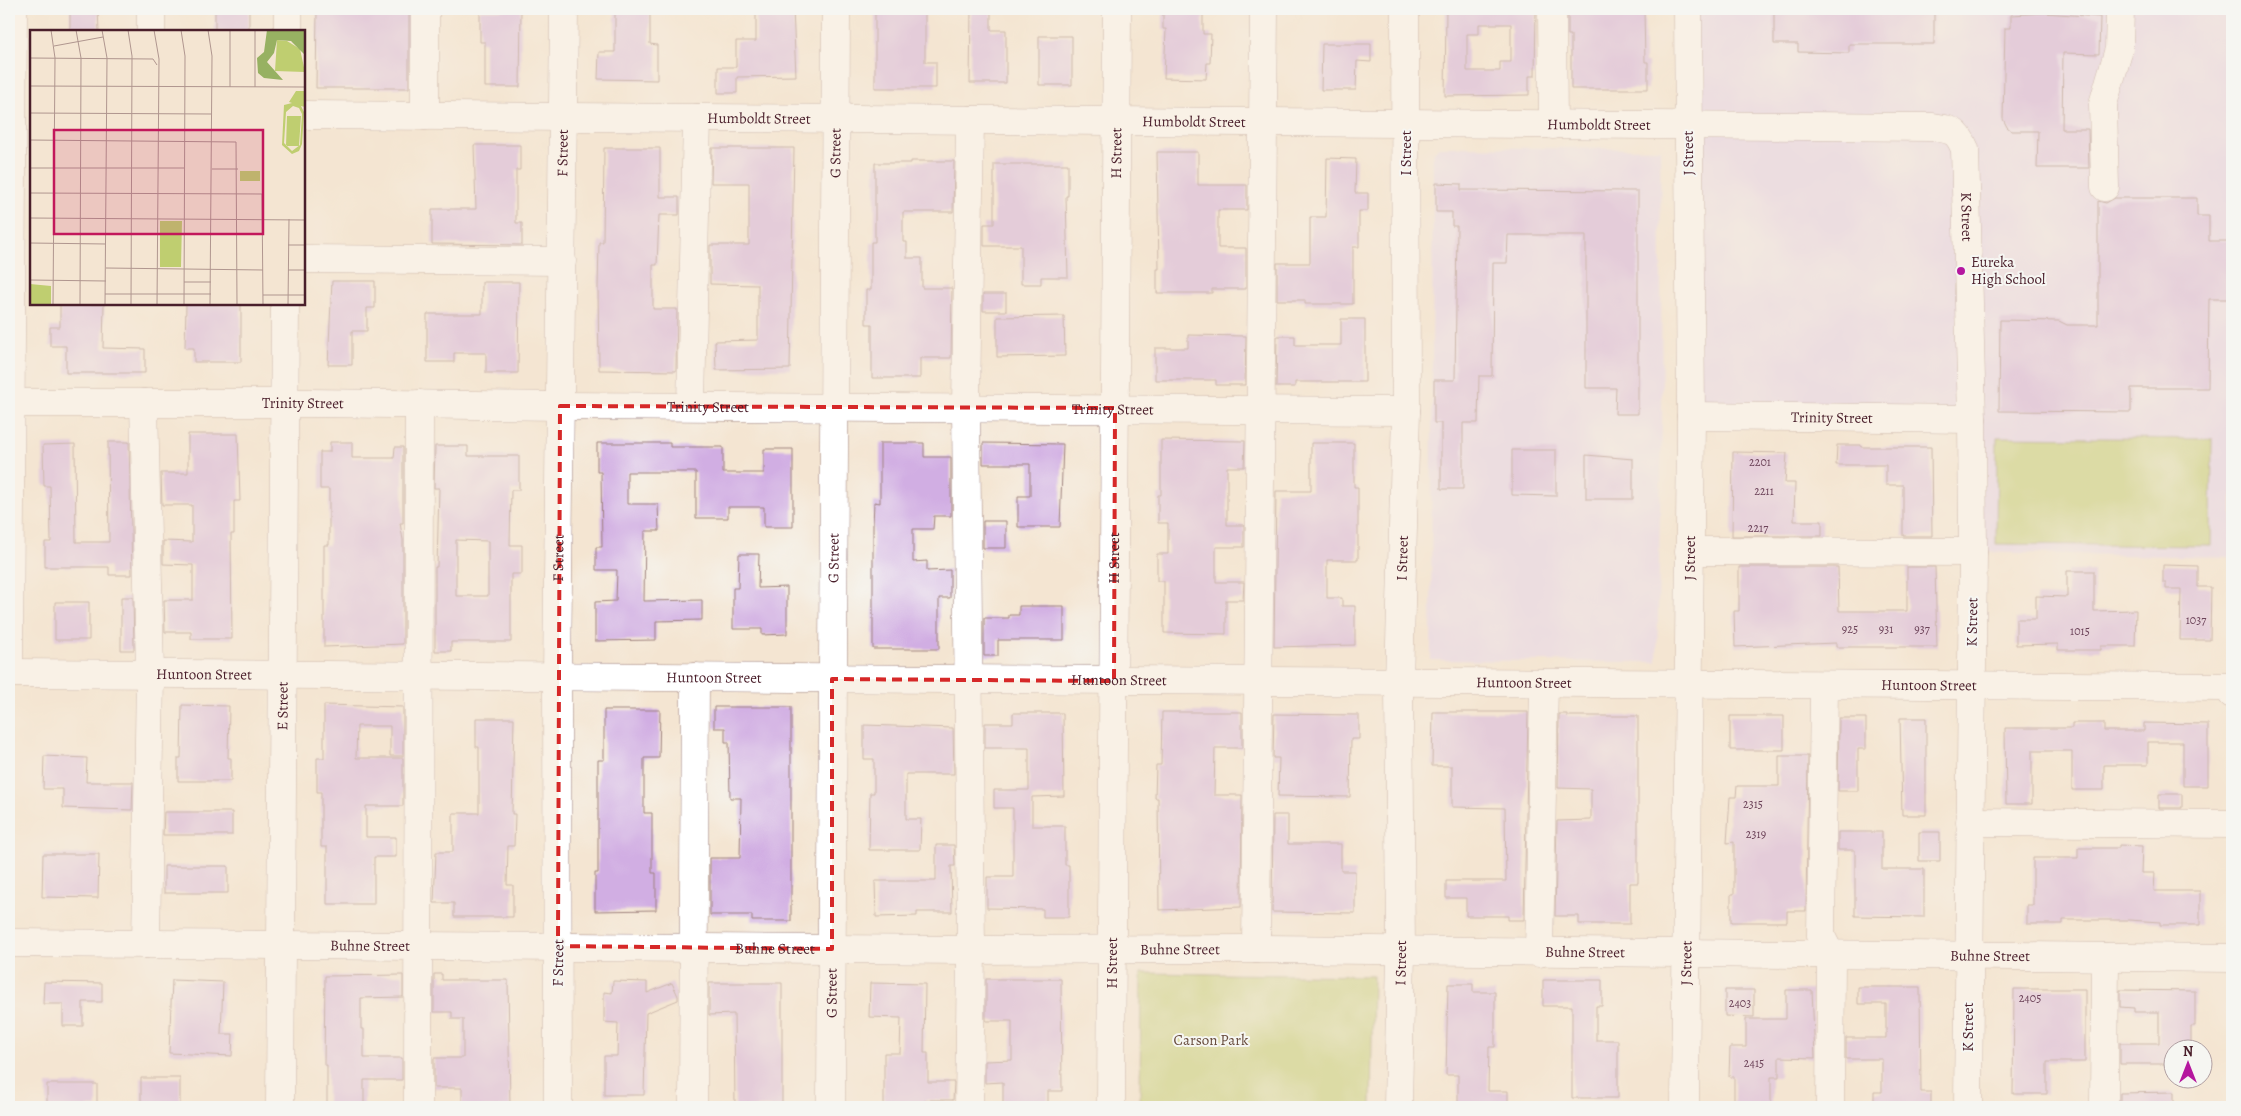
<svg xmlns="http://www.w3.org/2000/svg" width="2241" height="1116" viewBox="0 0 2241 1116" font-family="Alegreya,serif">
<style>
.built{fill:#e3d3f2}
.green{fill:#bfce70;stroke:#84764e}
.building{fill:#d1aee3;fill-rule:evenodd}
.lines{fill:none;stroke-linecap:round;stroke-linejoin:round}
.minor-casing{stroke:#9f827e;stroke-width:29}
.major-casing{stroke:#9f827e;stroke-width:29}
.minor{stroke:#fff;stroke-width:28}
.major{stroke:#fff;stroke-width:28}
.marked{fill:none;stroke:#d62828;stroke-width:4;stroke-dasharray:10 6;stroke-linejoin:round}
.poi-dot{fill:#b5179e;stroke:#f6f6f2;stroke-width:2}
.labels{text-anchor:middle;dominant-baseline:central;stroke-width:4;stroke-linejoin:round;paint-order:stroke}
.number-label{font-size:12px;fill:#6c4359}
.street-label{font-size:15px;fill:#4a1f2b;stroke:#f6f6f2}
.poi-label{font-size:15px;fill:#4a1f2b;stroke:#f6f6f2;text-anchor:start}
.park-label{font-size:15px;fill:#674b3c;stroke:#f6f6f2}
.inset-road{fill:none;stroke:#b0968f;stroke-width:1}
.view{fill:#c2185b;fill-opacity:0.15;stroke:#c2185b;stroke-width:2.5}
.inset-edge{fill:none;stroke:#4a1f2b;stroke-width:2.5}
</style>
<rect width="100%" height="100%" fill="#f6f6f2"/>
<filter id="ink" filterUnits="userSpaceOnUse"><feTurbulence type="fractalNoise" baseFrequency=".02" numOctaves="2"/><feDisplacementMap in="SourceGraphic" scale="10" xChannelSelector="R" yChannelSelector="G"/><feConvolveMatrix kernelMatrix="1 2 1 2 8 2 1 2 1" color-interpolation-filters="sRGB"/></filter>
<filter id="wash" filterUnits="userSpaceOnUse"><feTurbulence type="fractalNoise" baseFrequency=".0096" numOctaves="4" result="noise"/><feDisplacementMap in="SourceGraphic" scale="20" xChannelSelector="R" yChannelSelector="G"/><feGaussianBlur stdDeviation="1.12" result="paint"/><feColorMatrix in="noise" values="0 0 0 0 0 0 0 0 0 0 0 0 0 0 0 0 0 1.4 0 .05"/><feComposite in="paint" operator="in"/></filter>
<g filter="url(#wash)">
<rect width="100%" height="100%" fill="#f4e5d2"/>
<!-- built -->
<path class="built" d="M1688 9H2232V694L2229 687 2230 557 1973 552 1972 419 1691 416Z
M1439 147 1660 149 1662 414 1657 662 1431 660 1433 153Z"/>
<!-- green -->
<path class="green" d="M1997 437 2212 439 2211 546 1996 544Z
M1141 973 1373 976 1371 1107H1140Z"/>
<g id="blocks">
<!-- building -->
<path class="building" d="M70 9H98L99 31H70Z
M317 9H409V88H316Z
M615 9H650V44L657 45V80L598 79 599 52H615Z
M756 9H793L796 76 737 77V93H718V67H736V41H756Z
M875 9H925V62H936V88H875Z
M971 9H991V30H1006V83H970Z
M1163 9H1203V34H1211L1210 63H1207L1206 79 1164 78 1166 29H1163Z
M1446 9H1536L1535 76H1529V95L1445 96ZM1479 24H1511V62H1500V71H1467V34H1479Z
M1568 9H1644L1645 62H1648V89H1571V35H1568Z
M1774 9H1934V44H1849V53L1798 52V44H1774Z
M215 10H249V31H215Z
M480 10H521L520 87H485V42H480Z
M2045 13 2100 17 2099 54 2063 53 2062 129H2088L2089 168H2037L2038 131H2012L2007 127 2003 119 2005 28H2011V15Z
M1039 36H1072V85H1039Z
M1322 44H1371V62L1357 61 1356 90H1321Z
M474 145H520V170H516V223H522V245L432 244V209H476Z
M604 148H660V197H679V215H659L657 265H653V309H677L676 371 599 370 598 288 599 242H603Z
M712 148H794L790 369 716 370 715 341 758 340V285L710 284V245H749V183H711Z
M1157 152H1198V185H1247V210H1218V248H1246V289H1212V293H1157V269H1159Z
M1327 158 1356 159 1355 193H1368V211H1359V247H1353V304H1305V300H1277V263H1310V217H1326Z
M911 161H954L953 212H903V242H907V258H922V288H952L951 358H920V378H872V324H866V290H871V242H875V163H911Z
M994 164H1068V196H1066L1068 277H1041V284H1021V246H984V224H994Z
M1436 183 1461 184V190L1638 191V414H1615L1616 388H1586V235H1508L1507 263H1493L1492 376H1479L1478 423H1463V489H1441V423H1434V380H1455L1457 226H1452V212H1436Z
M2115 198H2197V216H2209V241H2231V299H2209L2208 388H2131V412L1999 411 2000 320 2059 321 2067 325H2098V201L2106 203Z
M332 281H375V308H367V331H352V365H328Z
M482 282H519L518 373H486V353H454V362H427V314H482Z
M983 294H1006V311H983Z
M60 304H104L103 348 145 349V373H66V346H50V327H60Z
M186 304H241V362H194V348H185Z
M1064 316 1065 356 997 357V317Z
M1341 319H1365V382H1295V387H1276L1277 336H1295V345H1341Z
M1188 335 1246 336 1245 385H1216V380H1155V348H1188Z
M188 434H238L240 501H234V534H231L232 639H191V632H165L164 600H193V565L163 564V541L192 542V505H162L161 473H188Z
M1161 440 1245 441 1244 467H1227V525H1244V547H1216V582H1244L1243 600H1226V634L1164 633V581H1157V554H1168V523H1158V495H1161Z
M108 442H129L132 575H109V567H45V542H51L50 486H44L43 445 75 444 76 542H109Z
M330 442H352V458H394L395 447H403V523H400L403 540V644L324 647V545H329V489H320V452H330Z
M597 443H670V447H723V473H764V449H793V527H764V507H728V518H696V472H627V504H658L659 531H645L644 601 702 600V620L656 621V640L595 641V602L616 601 617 570H596V547H602L601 472H597Z
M880 443H924V457H951V516H934L933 529H913V562L927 561V571L950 570V598H939V649H873V525L874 502 880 503Z
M983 443 1063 444 1060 527H1018V496H1030V464H983Z
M1311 443H1354V487H1358V560H1327V598H1342V606H1355V645L1274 647 1276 491H1311Z
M1837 445H1861V447H1931L1932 536H1903V485H1886V465H1836Z
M435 446H468V456H519V490H511L510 545H522V574H511V642H451V651H435V567H437L439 488H434ZM456 540 488 541V596H456Z
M1512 450H1556V496L1512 495Z
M1733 452 1787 453 1785 483H1795L1794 521H1822V536H1732Z
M1586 455 1633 459V499H1586Z
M983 521H1006V548H983Z
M739 554H759L758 588 787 587V634L762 635V629H733V588H738Z
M2163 565 2198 566V587H2211L2210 640H2180L2181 589H2166V583H2163Z
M1739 567H1838L1839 611H1907V567H1935L1937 647H1836V643L1735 647 1734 611H1739Z
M2067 571H2094V611L2136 610 2135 646H2101V650H2058V644L2016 645V619H2036V596L2067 597Z
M121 597H133L134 650H121Z
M55 602H89V640H55Z
M1019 606H1064V640H998V656H984V618H1009V615H1019Z
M182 705 229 706 228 758H231V781H178V758H181Z
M324 705 403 707V756H390V726H357L356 758H403V806H366V837H396V857H374V904H327V847H321V792H317V758H324Z
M714 707H791V921H752V915H710V858H740L741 798H730L729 742H725V728H714Z
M604 710H660L659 758H644V813H652V873H656V910L595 911V873H598V760H604Z
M1162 712H1242V748H1215L1214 795H1242L1241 907 1159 910 1158 798H1155L1156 765H1161Z
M1433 712H1528L1524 920H1508V916H1466V898H1446V881H1506L1505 808 1452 807V766H1432Z
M1013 713H1063L1064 796 1032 797V826H1065V865H1069V917H1043V909L987 908V877H1013V808H994V790H1029V748H985V723H1013Z
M1274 714 1359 715V739H1351L1350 797 1278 796 1279 758H1273Z
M1559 714H1567V716H1638V883H1630V924H1579V916H1555L1557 821 1591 820V789L1558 788Z
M1730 716H1784V750H1730Z
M476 718H514L512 814H515L514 846H508L507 885H513V917H454V903H434L436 852H453V813H479V747H476Z
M1839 718H1866V749H1858V791H1838Z
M1900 718H1926V815H1902Z
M2072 723H2104V731H2144V723L2208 724V786H2183V742H2148V765H2104V790H2072V751H2032V804H2006L2005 728H2072Z
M864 725 953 728 954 774H906V819H921L920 850H869L870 793H874V759H864Z
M44 756 87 758 86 782H133L132 810 63 808V789H43Z
M1779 756H1808L1806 911H1787V922H1731V894H1734V842L1727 843 1730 797H1736L1737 786H1779Z
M2159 794H2182V808H2159Z
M164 812H232V835H163Z
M1273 815H1288V844H1341V871H1355V913L1272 912Z
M1838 832H1882V869H1924V917L1855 916V850H1838Z
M1919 832H1940V861H1919Z
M936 845H954L955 866H951L952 912H917V916L876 917 875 881H936Z
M2119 845 2142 846 2141 873H2155L2154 891H2200V925H2160V922L2129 920H2063V924H2027V905H2033V858H2078V848H2119Z
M43 854H99L98 898 42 897Z
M164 866H228V893H164Z
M434 974H442V980H508L510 1107H462V1088H434V1058H463V1019H452V1012H434Z
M403 975V997L361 998V1029H364V1058H402V1080H364V1107H327V1065H324L325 976Z
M986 979H1061L1062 1091H1048V1107L1003 1105V1082L985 1083V1061L1012 1060V1021H986Z
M172 980 223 982 221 1034H233L232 1056 169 1053Z
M1543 980H1602V1006H1596V1040H1618V1098H1572V1006H1543Z
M613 981 647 982V993L672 983 678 996V1000L646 1013 644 1095H604V1056H617L618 1023 604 1022V992L612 993Z
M44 982 102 983V1002H83V1026H63V1004H43Z
M709 983H782V1107H735L734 1014 709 1015Z
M870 983 925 984 924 1053H928V1082H954L953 1100H925V1107H884V1053H900L901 1018 869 1017Z
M1448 984H1473V992H1495V1047H1489L1488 1091H1508V1107H1458V1075H1446Z
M1858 987H1920L1921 1092H1931V1107H1874V1092H1882V1059H1846V1038H1886V1004H1858Z
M2014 989H2085V1062H2047V1094H2013Z
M1725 990H1754V1017L1725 1016Z
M1786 990H1812L1815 1058 1779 1057V1077H1771V1107H1734V1077H1729L1730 1047H1746V1019H1786Z
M2120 990 2195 991V1026H2191V1048H2174V1064H2120V1043H2159V1012H2134V1008L2120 1007Z
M141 1078H180V1105H141Z
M47 1084H97V1107H47Z
M2174 1092V1107H2120V1093Z"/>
</g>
</g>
<g filter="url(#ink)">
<use href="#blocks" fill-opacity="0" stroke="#9f827e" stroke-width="1"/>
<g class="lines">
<!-- minor casing -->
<g class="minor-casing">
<g id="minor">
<path d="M1552 9 1553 125"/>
<path d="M151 31V9"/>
<path id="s1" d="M304 115 1933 127C1953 130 1957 130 1965 149L1972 419 1973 552 1968 1107"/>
<path d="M425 116V9"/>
<path d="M2105 187 2103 104 2119 49 2120 9"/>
<path d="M304 259 562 261"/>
<path id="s2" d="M9 403H309L560 406 1406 411"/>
<path d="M144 403 150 673 146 944"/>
<path d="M691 405 697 118"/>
<path id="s3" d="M1691 416 1972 419"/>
<path d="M1689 551 1973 552"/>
<path d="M9 662 13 9"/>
<path id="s4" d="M9 673 2229 687 2232 694"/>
<path d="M1824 686 1821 936 1831 956 1830 1107"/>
<path d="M1970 822 2232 824"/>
<path id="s5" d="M9 943 971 950 1256 949 2232 958"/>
<path d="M1256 949 1264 9"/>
<path d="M1539 953 1544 683"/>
<path d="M418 1107 419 404"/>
<path id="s6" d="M558 1107 557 677 564 9"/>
<path d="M693 1107 695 677"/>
<path id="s7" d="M831 1107 836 9"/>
<path d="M969 1107 971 950 966 407 970 120"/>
<path id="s8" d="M1685 1107 1691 416 1688 9"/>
<path d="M2104 1107 2105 957"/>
</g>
</g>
<!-- major casing -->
<g class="major-casing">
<g id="major">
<path d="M288 31V9"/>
<path id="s9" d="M280 1107 285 304"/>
<path id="s10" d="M1111 1107 1117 9"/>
<path id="s11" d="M1398 1107 1401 951 1399 682 1406 411 1405 9"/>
</g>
</g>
<!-- minor -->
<use href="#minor" class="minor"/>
<!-- major -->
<use href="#major" class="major"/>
</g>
</g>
<!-- marked area -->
<path d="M0 0H2241V1116H0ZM560 406 1115 408 1114 681 832 679V949L558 946Z" fill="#f4e5d2" fill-opacity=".55" fill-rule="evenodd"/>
<path class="marked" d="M560 406 1115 408 1114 681 832 679V949L558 946Z"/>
<!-- markers -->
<circle class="poi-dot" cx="1961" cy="271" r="5"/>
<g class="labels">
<!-- number labels -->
<g class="number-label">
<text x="1760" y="462">2201</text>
<text x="1764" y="491">2211</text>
<text x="1758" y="528">2217</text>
<text x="2196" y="620">1037</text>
<text x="1850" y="629">925</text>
<text x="1886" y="629">931</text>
<text x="1922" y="629">937</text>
<text x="2080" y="631">1015</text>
<text x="1753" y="804">2315</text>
<text x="1756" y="834">2319</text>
<text x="2030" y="998">2405</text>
<text x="1740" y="1003">2403</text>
<text x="1754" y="1063">2415</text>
</g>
<!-- street labels -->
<g class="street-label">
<text stroke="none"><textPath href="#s1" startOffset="455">Humboldt Street</textPath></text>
<text stroke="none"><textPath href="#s1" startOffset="890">Humboldt Street</textPath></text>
<text stroke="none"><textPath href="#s1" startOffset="1295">Humboldt Street</textPath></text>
<text stroke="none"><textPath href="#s6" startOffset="954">F Street</textPath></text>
<text stroke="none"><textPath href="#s7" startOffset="954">G Street</textPath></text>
<text stroke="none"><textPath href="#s10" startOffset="954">H Street</textPath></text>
<text transform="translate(1406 153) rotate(-90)">I Street</text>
<text transform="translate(1688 153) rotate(-91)">J Street</text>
<text stroke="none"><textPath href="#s1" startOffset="1739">K Street</textPath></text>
<text stroke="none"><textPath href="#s2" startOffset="294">Trinity Street</textPath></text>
<text stroke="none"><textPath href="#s2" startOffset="699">Trinity Street</textPath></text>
<text stroke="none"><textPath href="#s2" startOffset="1104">Trinity Street</textPath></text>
<text stroke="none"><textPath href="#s3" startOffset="141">Trinity Street</textPath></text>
<text stroke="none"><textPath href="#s6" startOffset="549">F Street</textPath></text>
<text stroke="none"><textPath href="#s7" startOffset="549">G Street</textPath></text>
<text stroke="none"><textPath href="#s10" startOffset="549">H Street</textPath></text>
<text stroke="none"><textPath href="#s11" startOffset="549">I Street</textPath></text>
<text stroke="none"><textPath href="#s8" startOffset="549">J Street</textPath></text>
<text transform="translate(1972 622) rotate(-89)">K Street</text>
<text stroke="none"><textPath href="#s4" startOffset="195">Huntoon Street</textPath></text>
<text stroke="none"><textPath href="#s4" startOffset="705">Huntoon Street</textPath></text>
<text stroke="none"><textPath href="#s4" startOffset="1110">Huntoon Street</textPath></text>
<text stroke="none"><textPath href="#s4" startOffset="1515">Huntoon Street</textPath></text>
<text stroke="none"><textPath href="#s4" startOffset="1920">Huntoon Street</textPath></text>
<text stroke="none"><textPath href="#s9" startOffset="401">E Street</textPath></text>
<text stroke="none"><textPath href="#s5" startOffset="361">Buhne Street</textPath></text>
<text stroke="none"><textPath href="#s5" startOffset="766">Buhne Street</textPath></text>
<text stroke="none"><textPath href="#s5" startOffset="1171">Buhne Street</textPath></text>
<text stroke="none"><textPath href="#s5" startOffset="1576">Buhne Street</textPath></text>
<text stroke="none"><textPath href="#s5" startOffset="1981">Buhne Street</textPath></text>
<text transform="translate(558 963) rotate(-89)">F Street</text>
<text stroke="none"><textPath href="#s10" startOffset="144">H Street</textPath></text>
<text stroke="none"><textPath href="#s11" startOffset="144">I Street</textPath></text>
<text stroke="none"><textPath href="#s8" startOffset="144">J Street</textPath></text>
<text stroke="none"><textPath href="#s7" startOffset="114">G Street</textPath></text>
<text transform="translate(1968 1027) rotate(-90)">K Street</text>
</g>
<!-- poi labels -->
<g class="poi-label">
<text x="1971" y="262">Eureka<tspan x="1971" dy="17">High School</tspan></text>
</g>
<!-- park labels -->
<g class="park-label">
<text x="1211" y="1040">Carson Park</text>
</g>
</g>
<!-- overview -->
<g transform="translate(30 30)">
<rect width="275" height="275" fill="#f4e5d2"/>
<path d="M247 10 257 11 270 19 275 42 245 41ZM266 61H275V77L271 76 274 82 272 114 269 121 262 124 252 115 254 75 262 73 259 72ZM263 76 269 78 272 84 270 115 262 121 254 113 256 82ZM257 86H271L269 116H256ZM210 141H230V151H210ZM130 191H152L151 237H130ZM0 254 21 256V275H0Z" fill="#bfce70" fill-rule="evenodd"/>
<path d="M237 0H275V25L261 11 247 10 244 23 237 32 253 50 234 48 228 43 227 28 234 22Z" fill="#97b162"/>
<path class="inset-road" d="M21 0 25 28 23 275M46 0 51 28M72 0 77 28 75 275M98 0 102 26 101 275M124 0 129 29 127 275M151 0 155 26 154 275M178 0 182 26 180 275M24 16 73 7M0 28 123 29 127 35M0 56 275 57M200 57V0M225 57V0M0 83 181 84M0 110 206 112 207 275M0 138H154M182 139H208M0 163 232 164 233 275M0 188 275 190M0 213 76 214M258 215H275M76 238 233 240M258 240H275M0 250 76 251M154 252H181M75 264H181M233 265H275M50 275 51 28M258 275 259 189"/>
<path class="view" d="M24 100H233V204H24Z"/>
<rect width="275" height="275" class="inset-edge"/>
</g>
<!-- margin -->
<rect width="2241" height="1116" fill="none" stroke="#f6f6f2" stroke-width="30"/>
<!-- north arrow -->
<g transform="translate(2188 1064)"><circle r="24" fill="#f6f6f2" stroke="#b1a0a2"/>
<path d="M0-4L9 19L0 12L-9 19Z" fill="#b5179e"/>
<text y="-8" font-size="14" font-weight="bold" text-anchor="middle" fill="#4a1f2b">N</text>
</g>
</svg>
